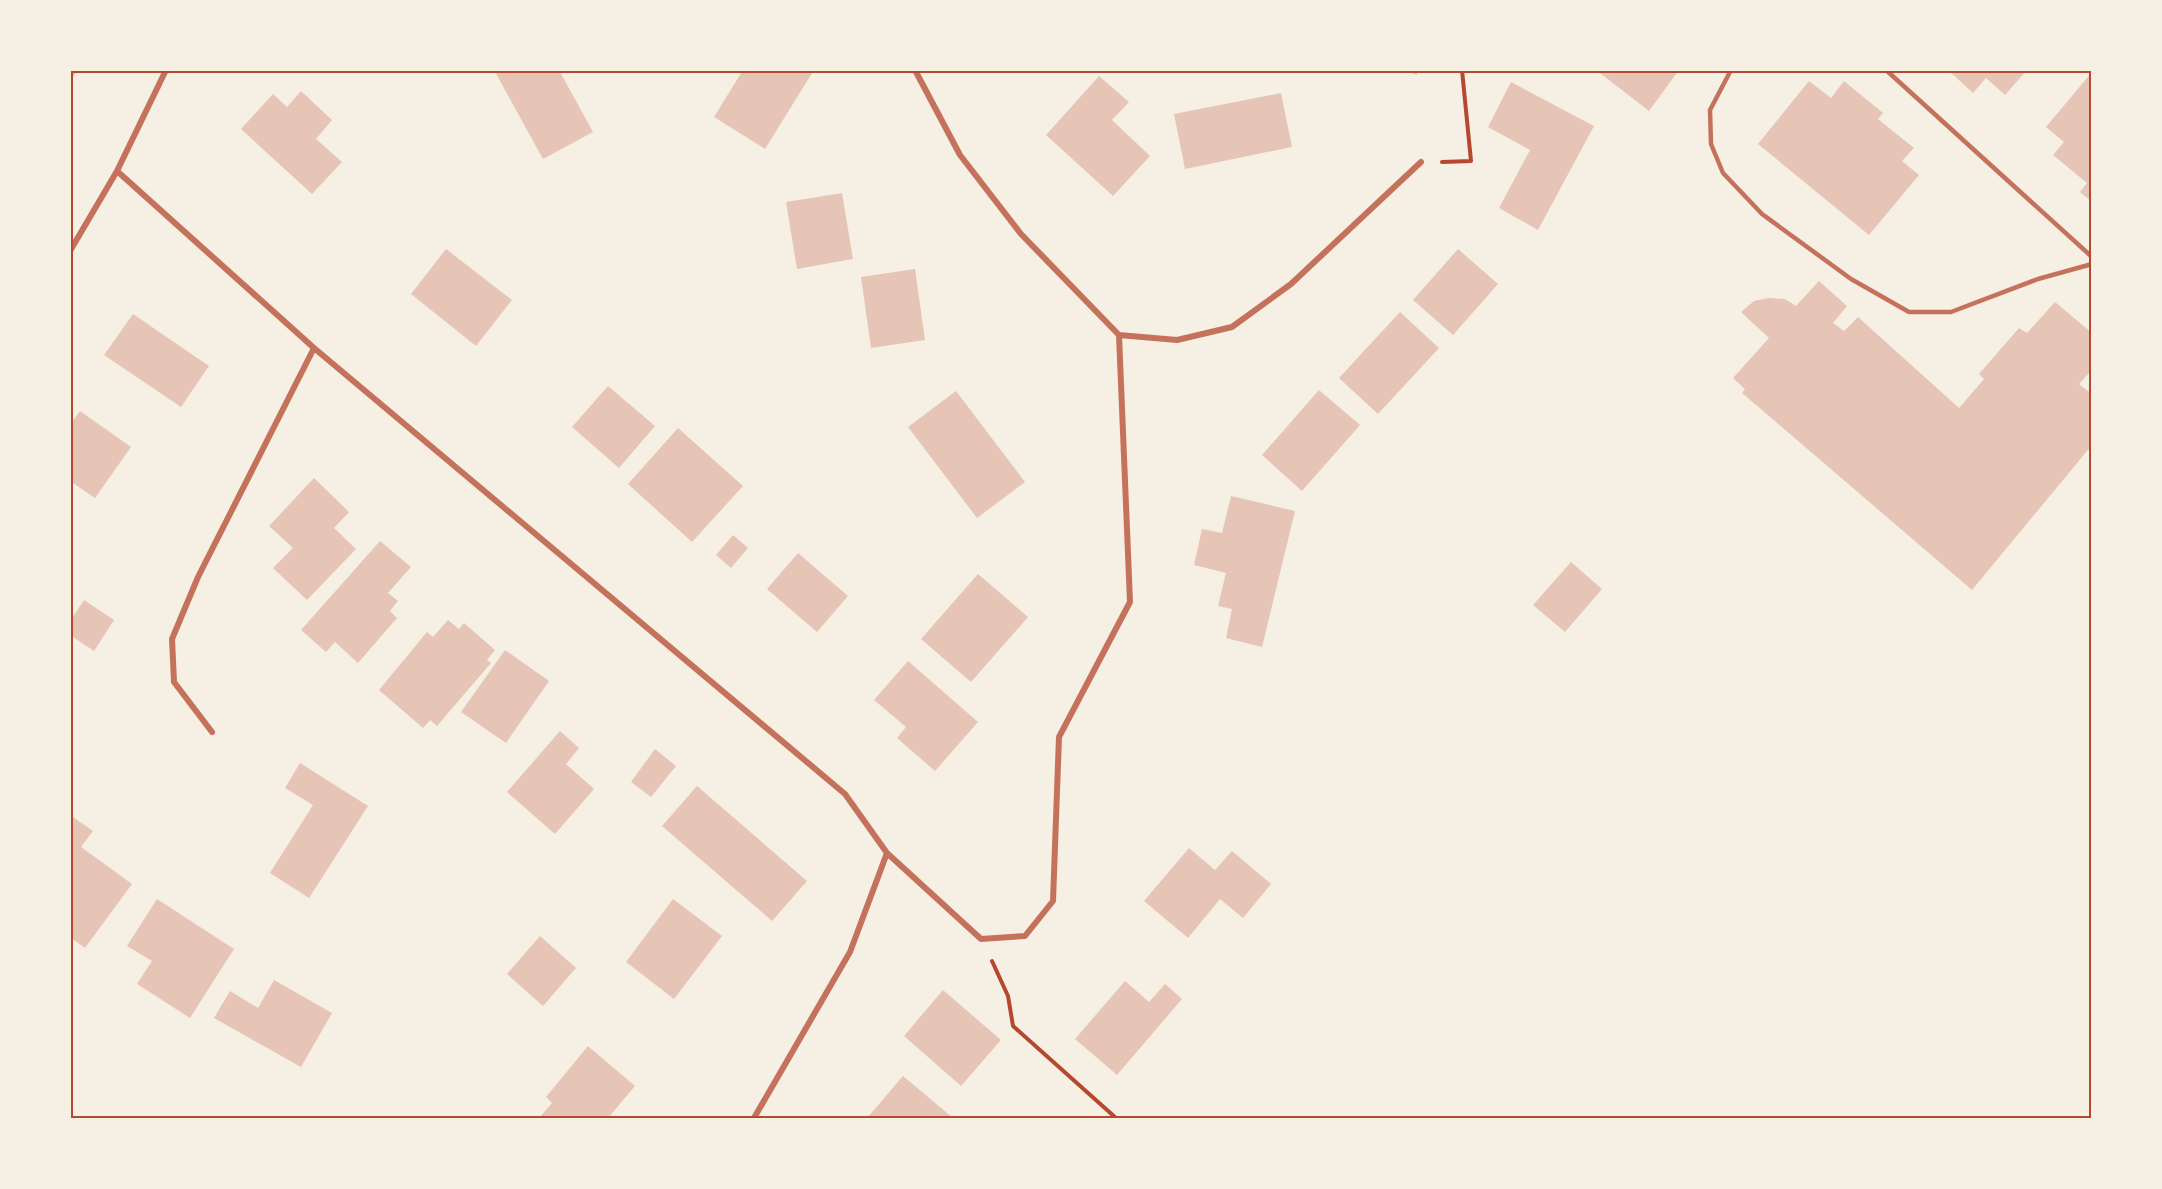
<svg xmlns="http://www.w3.org/2000/svg" width="2162" height="1189" viewBox="0 0 2162 1189" font-family="Rubik,sans-serif">
<style>
.building{fill:#e6c5b7}
.lines{fill:none;stroke-linecap:round;stroke-linejoin:round}
.path{stroke:#b5482f;stroke-width:4}
.service{stroke:#c5725c;stroke-width:4.5}
.minor{stroke:#c5725c;stroke-width:6}
.neatline{fill:none;stroke:#b5482f;stroke-width:2}
</style>
<rect width="100%" height="100%" fill="#f6efe4"/>
<!-- building -->
<path class="building" d="M70 70H78L70 81Z
M494 70H559L593 132 543 159Z
M743 70H814L765 149 714 117Z
M1404 70H1418L1417 75Z
M1596 70H1679L1649 111Z
M1948 70H2027L2005 95 1986 78 1973 93Z
M2092 72V202L2080 192 2087 183 2053 155 2064 142 2046 127Z
M1099 76 1129 102 1112 120 1150 156 1113 196 1046 135Z
M1809 81 1831 98 1844 81 1883 113 1878 119 1914 148 1902 161 1919 175 1869 235 1758 144Z
M1511 82 1594 126 1538 230 1499 208 1530 150 1488 127Z
M301 91 332 120 316 139 342 162 312 194 241 129 273 94 287 107Z
M1281 93 1292 147 1185 169 1174 114Z
M842 193 853 259 797 269 786 202Z
M446 249 512 300 476 346 411 294Z
M1458 249 1498 284 1453 335 1413 300Z
M915 269 925 340 871 348 861 277Z
M1819 281 1847 306 1833 323 1844 331 1858 317 1959 408 1984 379 1979 374 2019 328 2027 333 2055 302 2092 333V370L2079 384 2092 394V445L1972 590 1742 393 1745 389 1733 378 1769 338 1741 312 1754 301 1769 298 1785 299 1796 306Z
M1400 312 1439 348 1378 414 1339 378Z
M133 314 209 366 181 407 104 355Z
M608 386 655 426 619 468 572 427Z
M1319 390 1360 425 1302 491 1262 455Z
M956 391 1025 482 977 518 908 427Z
M80 411 131 447 95 498 70 481V425Z
M678 428 743 486 692 542 628 484Z
M314 478 349 512 334 528 356 549 307 600 273 568 293 548 269 526Z
M1231 496 1295 511 1262 647 1226 638 1232 609 1218 606 1226 573 1194 565 1202 529 1222 533Z
M733 535 748 548 731 568 716 555Z
M380 541 411 567 388 593 398 601 390 611 397 618 358 663 335 642 326 652 301 630Z
M798 553 848 596 817 632 767 589Z
M1571 562 1602 589 1565 632 1533 605Z
M978 574 1028 617 971 682 921 639Z
M84 600 114 620 94 651 70 635V621Z
M448 620 459 629 464 623 495 650 487 660 491 663 437 726 430 720 423 728 379 690 427 632 433 637Z
M505 650 549 681 506 743 461 712Z
M908 661 978 722 935 771 897 738 906 727 874 700Z
M560 731 579 748 566 764 594 789 555 834 507 792Z
M655 749 676 766 651 797 631 782Z
M300 763 368 806 309 898 270 873 313 805 285 788Z
M697 786 807 881 772 921 662 826Z
M70 815 93 831 81 847 132 884 85 948 70 937Z
M1189 848 1215 870 1232 851 1271 884 1243 918 1220 899 1188 938 1144 901Z
M157 899 234 949 190 1018 137 984 152 961 127 946Z
M673 899 722 936 674 999 626 962Z
M540 936 576 968 543 1006 507 974Z
M274 980 332 1013 301 1067 214 1018 230 991 258 1008Z
M1125 981 1149 1002 1165 984 1182 999 1117 1075 1075 1039Z
M943 990 1001 1040 961 1086 904 1036Z
M588 1046 635 1086 608 1118H539L552 1103 546 1097Z
M903 1076 953 1118H867Z"/>
<g class="lines">
<!-- path -->
<path class="path" d="M1442 162 1471 161 1462 70
M992 961 1008 996 1013 1026 1116 1118"/>
<!-- service -->
<path class="service" d="M1731 70 1710 110 1711 144 1723 173 1762 214 1851 279 1909 312H1951L2038 279 2092 264
M1886 70 2092 257"/>
<!-- minor -->
<path class="minor" d="M915 70 960 155 1021 234 1119 335
M117 171 314 348 845 794 887 853 981 939 1025 936 1053 901 1059 737 1130 602 1119 335 1177 340 1232 327 1291 284 1421 162
M70 251 117 171 166 70
M212 732 174 682 172 639 198 577 314 348
M754 1118 850 952 887 853"/>
</g>
<!-- border -->
<rect width="2162" height="1189" fill="none" stroke="#f6efe4" stroke-width="144"/>
<rect x="72" y="72" width="2018" height="1045" class="neatline"/>
</svg>
